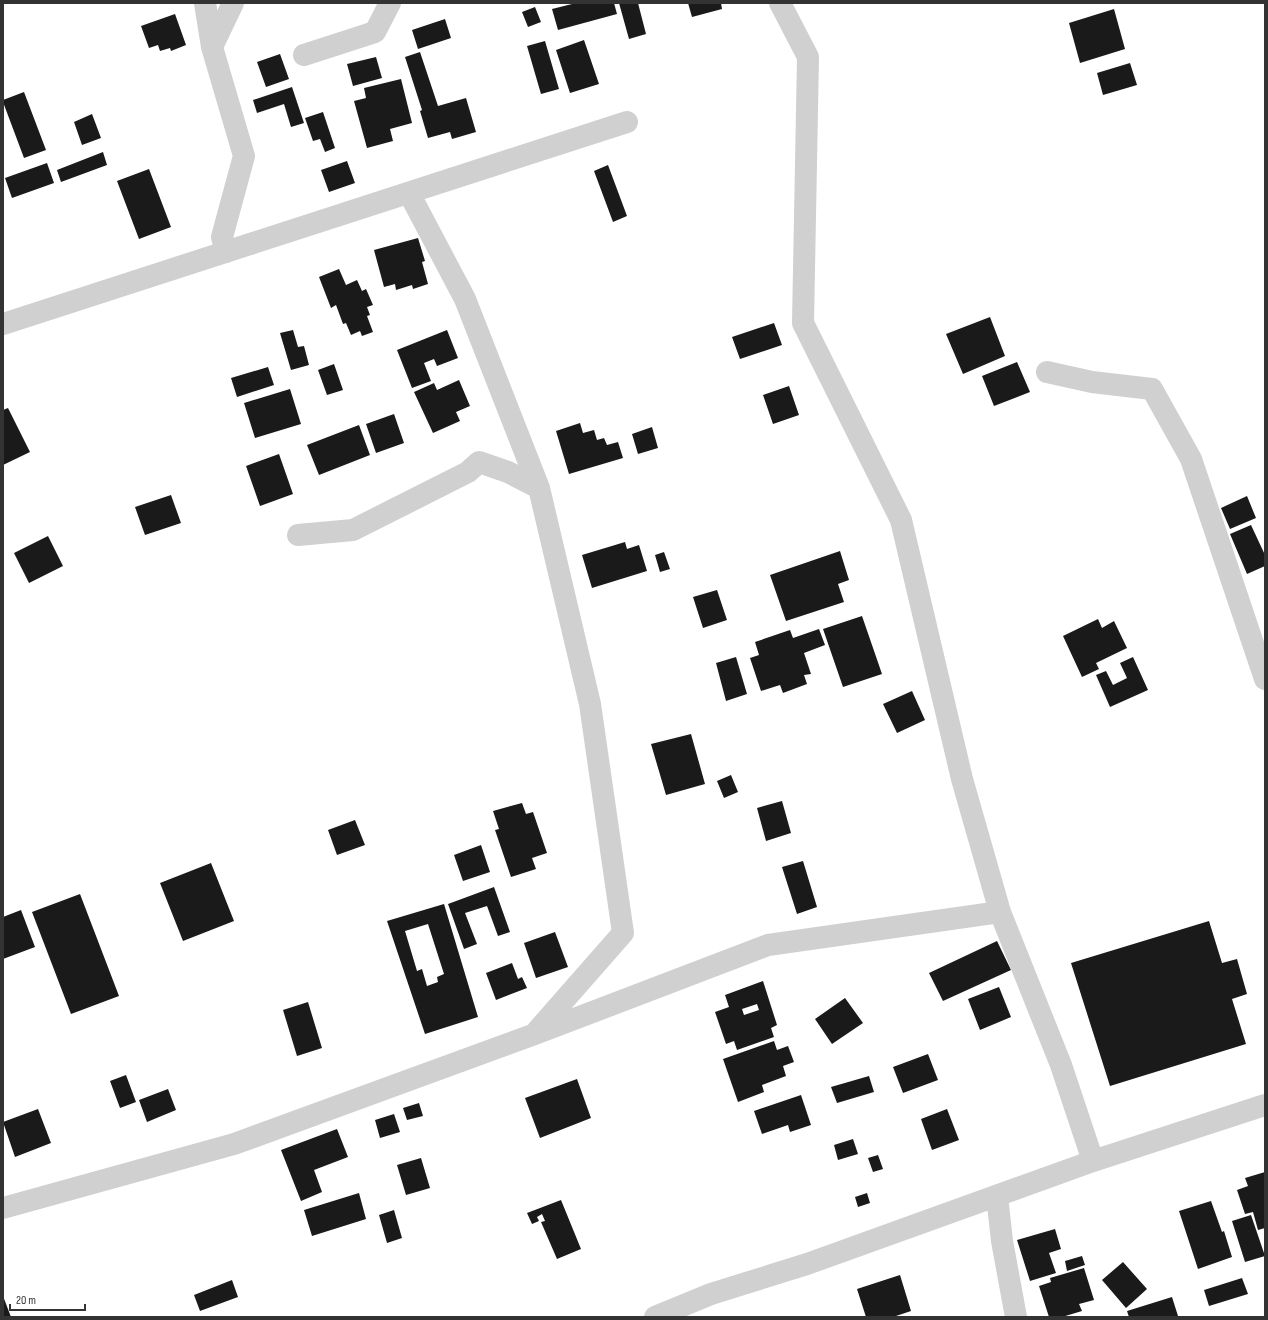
<svg xmlns="http://www.w3.org/2000/svg" width="1268" height="1320" viewBox="0 0 1268 1320" font-family="'Sofia Sans Condensed',sans-serif">
<style>
.building{fill:#1a1a1a;fill-rule:evenodd}
.lines{fill:none;stroke-linecap:round;stroke-linejoin:round}
.minor{stroke:#d0d0d0;stroke-width:22}
</style>
<rect width="100%" height="100%" fill="#fff"/>
<!-- building -->
<path class="building" d="M576 3H614L617 14 558 30 552 9Z
M619 3H638L646 34 629 39Z
M688 3H721L722 9 692 17Z
M535 7 541 22 528 27 522 12Z
M1114 9 1125 49 1080 63 1069 23Z
M175 14 186 45 171 51 170 48 160 51 158 45 149 48 141 26Z
M445 19 451 38 418 49 412 30Z
M584 40 599 84 570 93 556 50Z
M545 41 559 89 541 94 527 46Z
M420 52 438 106 466 98 476 132 452 139 450 132 428 138 420 111 422 110 405 57Z
M280 54 289 79 266 87 257 62Z
M376 57 382 78 353 86 347 64Z
M1130 63 1137 85 1103 95 1097 73Z
M401 79 412 123 390 129 393 141 367 148 354 101 366 98 364 88Z
M292 87 304 123 291 127 284 104 257 113 253 100Z
M24 92 46 150 24 158 3 102V100Z
M323 112 335 148 325 152 320 139 313 141 305 118Z
M92 114 101 138 82 145 74 122Z
M103 152 107 165 61 182 57 170Z
M347 161 355 183 329 192 321 170Z
M47 163 54 183 12 198 5 178Z
M608 165 627 216 613 222 594 171Z
M149 169 171 227 139 239 117 181Z
M418 238 425 261 422 262 428 284 413 289 412 285 396 290 395 284 384 287 374 250Z
M339 269 346 285 357 280 362 291 366 289 373 305 367 307 370 315 367 316 373 332 362 336 360 331 351 335 346 323 343 324 336 305 331 308 319 277Z
M990 317 1005 356 963 374 946 334Z
M774 323 782 345 740 359 732 337Z
M293 330 298 347 304 346 309 365 291 370 280 333Z
M447 330 458 358 437 366 434 359 424 363 431 381 412 388 397 350Z
M1017 362 1030 392 994 406 982 376Z
M334 364 343 390 327 395 318 370Z
M268 367 274 385 237 397 231 378Z
M459 380 470 406 456 412 460 421 433 433 414 392 434 383 437 390Z
M789 386 799 415 773 424 763 395Z
M290 389 301 424 255 438 244 403Z
M8 408 30 452 3 465V410Z
M394 414 404 443 376 453 366 424Z
M580 423 583 433 594 430 597 440 604 438 607 445 618 442 623 458 569 474 556 431Z
M359 425 370 455 319 475 307 445Z
M652 427 658 448 638 454 632 434Z
M279 454 293 494 260 506 246 466Z
M171 495 181 523 145 535 135 507Z
M1247 496 1256 518 1230 529 1221 508Z
M1251 525 1265 555V566L1247 574 1230 534Z
M48 536 63 566 29 583 14 553Z
M625 542 627 549 639 545 647 571 592 588 582 555Z
M840 551 849 580 838 584 844 602 786 621 770 575Z
M664 552 670 569 660 572 655 555Z
M717 590 727 620 703 628 693 597Z
M862 616 882 674 843 687 823 629Z
M1098 619 1102 628 1114 621 1127 648 1096 663 1099 669 1082 677 1063 636Z
M819 629 825 645 804 653 811 674 804 675 807 684 783 693 780 685 761 691 750 658 759 655 755 642 790 630 793 638Z
M736 657 747 694 726 701 716 663Z
M1133 657 1148 690 1110 707 1096 675 1106 671 1113 685 1127 678 1120 663Z
M912 691 925 720 897 733 883 704Z
M691 734 705 784 666 795 651 744Z
M731 775 738 792 724 798 717 781Z
M782 801 791 833 766 841 757 808Z
M522 803 526 814 533 812 547 853 532 858 536 869 511 877 495 830 499 829 493 811Z
M355 820 365 845 337 855 328 830Z
M481 845 490 872 463 881 454 855Z
M803 861 817 907 797 914 782 867Z
M211 863 234 921 183 941 160 883Z
M494 887 510 932 498 936 487 906 465 913 477 944 464 949 448 904Z
M80 894 119 996 71 1014 32 912Z
M444 904 478 1017 425 1034 387 921ZM428 924 444 974 437 977 438 982 427 986 422 969 417 971 405 931Z
M21 910 35 947 3 959V917Z
M1209 921 1222 963 1237 959 1247 994 1232 999 1246 1044 1110 1086 1071 963Z
M555 932 568 967 536 978 524 943Z
M997 941 1011 970 943 1001 929 973Z
M512 963 518 979 522 977 527 988 496 1000 486 973Z
M763 981 777 1025 771 1028 774 1037 737 1050 734 1041 726 1044 715 1012 729 1007 725 995ZM757 1004 759 1010 744 1015 742 1009Z
M999 987 1011 1017 980 1030 968 999Z
M845 998 863 1023 832 1044 815 1019Z
M308 1002 322 1048 297 1056 283 1010Z
M774 1041 777 1050 788 1046 794 1062 783 1066 786 1076 762 1085 764 1092 738 1102 723 1059Z
M928 1054 938 1080 903 1093 893 1067Z
M126 1075 136 1102 120 1108 110 1081Z
M869 1076 874 1092 837 1103 831 1087Z
M577 1079 591 1118 540 1138 525 1098Z
M168 1089 176 1110 147 1122 139 1100Z
M801 1095 811 1125 790 1132 788 1125 762 1134 754 1111Z
M419 1103 423 1116 407 1120 403 1108Z
M38 1109 51 1143 15 1157 3 1122Z
M947 1109 959 1140 932 1150 921 1119Z
M394 1114 400 1132 380 1138 375 1120Z
M337 1129 348 1157 314 1170 322 1192 301 1201 281 1150Z
M853 1139 858 1154 838 1160 834 1145Z
M878 1155 883 1169 873 1172 868 1158Z
M421 1158 430 1188 406 1195 397 1165Z
M1265 1172V1228L1258 1230 1253 1212 1245 1214 1237 1190 1248 1186 1245 1178Z
M359 1193 366 1219 312 1236 304 1210Z
M867 1193 870 1203 858 1207 855 1197Z
M561 1200 581 1249 557 1259 541 1222 545 1221 542 1214 537 1217 539 1221 532 1224 527 1213Z
M1211 1201 1222 1232 1224 1231 1232 1257 1198 1269 1179 1211Z
M394 1210 402 1238 387 1243 379 1215Z
M1251 1215 1265 1256 1245 1262 1232 1221Z
M1055 1229 1061 1249 1049 1253 1056 1273 1030 1281 1017 1240Z
M1082 1256 1085 1265 1067 1271 1065 1261Z
M1123 1262 1147 1289 1126 1308 1102 1280Z
M1084 1268 1094 1300 1079 1304 1082 1311 1062 1317H1049L1039 1286 1051 1282 1050 1278Z
M900 1275 911 1311 893 1317H866L857 1289Z
M1242 1278 1248 1294 1209 1306 1204 1290Z
M232 1280 238 1297 200 1311 194 1295Z
M3 1296 11 1317H3Z
M1172 1297 1178 1316 1129 1317 1127 1311Z"/>
<g class="lines">
<!-- minor -->
<path class="minor" d="M205 3 212 47
M780 3 808 57 803 323 901 520 962 779 1000 912
M304 55 375 32 390 3
M409 193 465 299 539 488 590 704 623 933 537 1031
M226 252 222 237 244 156 212 47 233 3
M3 324 627 122
M1047 372 1092 382 1152 389 1191 459 1265 679
M298 535 353 530 468 472 479 462 508 472 539 488
M997 1196 1002 1241 1016 1317
M3 1208 234 1144 535 1034 768 945 1000 912 1061 1065 1093 1161 1265 1105
M655 1317 711 1294 807 1264 1093 1161"/>
</g>
<!-- border -->
<rect width="1268" height="1320" fill="none" stroke="#333333" stroke-width="8"/>
<!-- scale -->
<path d="M10 1304v6h75v-6" fill="none" stroke="#333333" stroke-width="2"/>
<text x="16" y="1304" font-size="12" fill="#333333" stroke="#ffffff" stroke-width="3" paint-order="stroke">20 m</text>
</svg>
